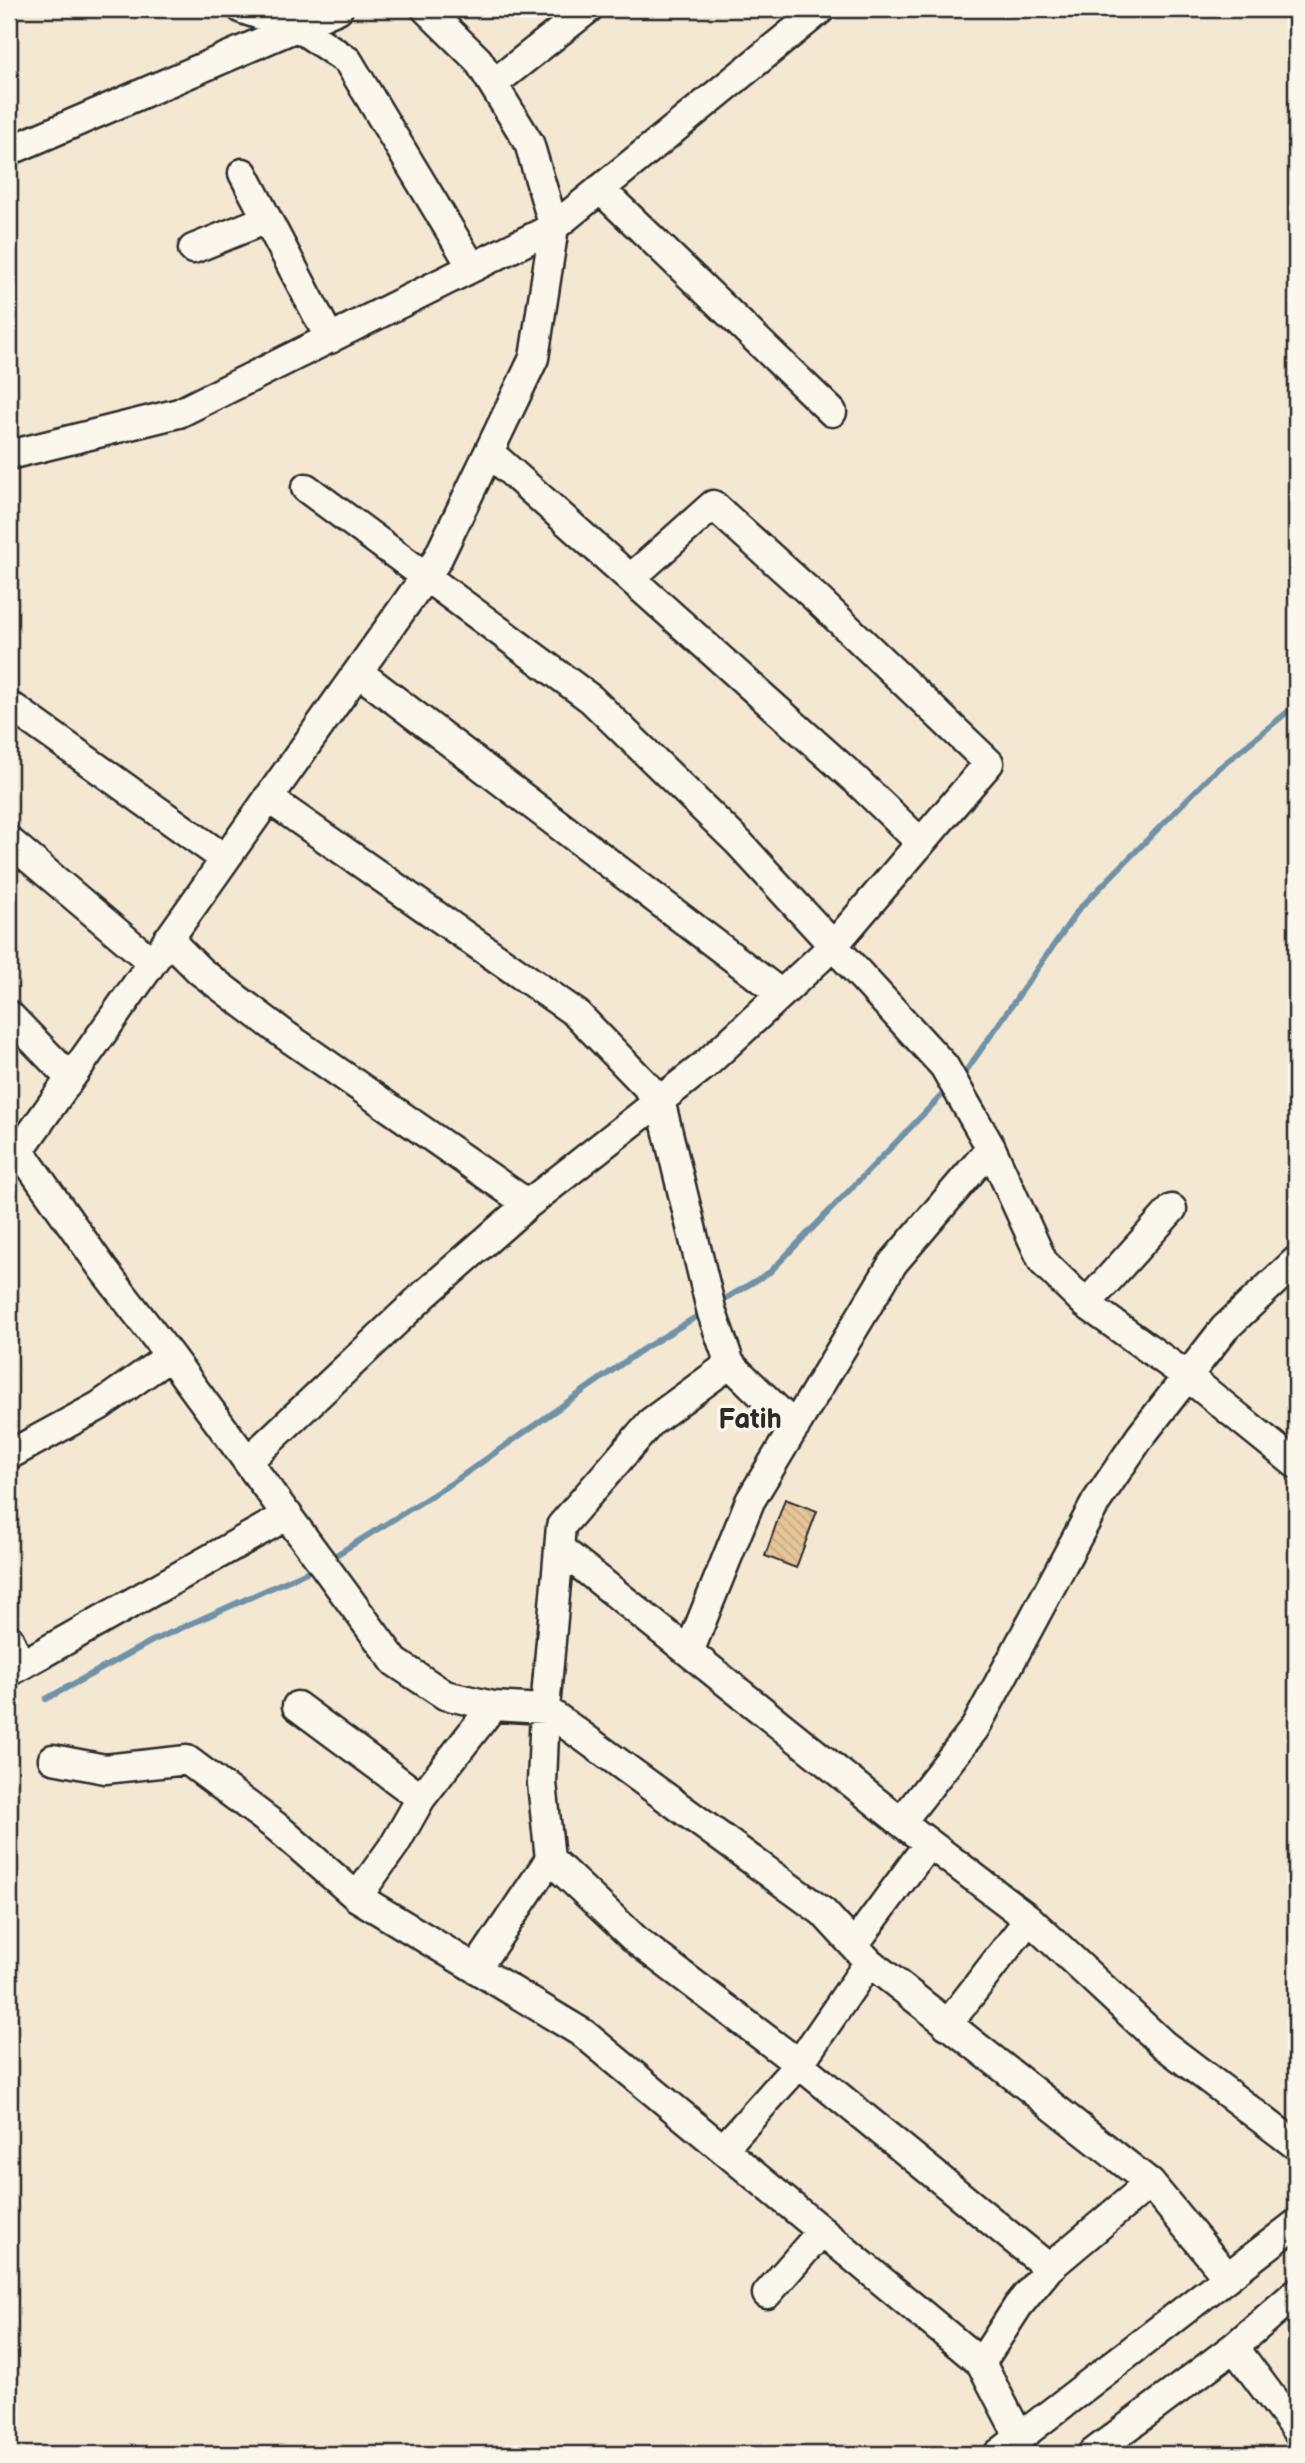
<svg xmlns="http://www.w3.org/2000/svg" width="1305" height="2463" viewBox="0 0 1305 2463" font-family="'Balsamiq Sans',sans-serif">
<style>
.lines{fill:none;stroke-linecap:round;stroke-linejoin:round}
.stream{stroke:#6f92a8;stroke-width:6}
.building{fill:url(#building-back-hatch);stroke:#2b2b2b;stroke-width:2}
.minor-casing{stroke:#2b2b2b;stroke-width:33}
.minor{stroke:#fbf7ec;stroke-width:28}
.labels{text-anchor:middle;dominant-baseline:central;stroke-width:7;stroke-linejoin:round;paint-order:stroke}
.district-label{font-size:28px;font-weight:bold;fill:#2b2b2b;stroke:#fbf7ec}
</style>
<defs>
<pattern id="building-back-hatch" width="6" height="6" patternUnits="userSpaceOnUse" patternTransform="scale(1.75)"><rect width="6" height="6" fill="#e6c598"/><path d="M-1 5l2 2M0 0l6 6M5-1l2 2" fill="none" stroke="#c5a983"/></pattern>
</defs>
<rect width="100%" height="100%" fill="#f5e8d3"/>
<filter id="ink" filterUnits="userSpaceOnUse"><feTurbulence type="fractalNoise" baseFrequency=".0143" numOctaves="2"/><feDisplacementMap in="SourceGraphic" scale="14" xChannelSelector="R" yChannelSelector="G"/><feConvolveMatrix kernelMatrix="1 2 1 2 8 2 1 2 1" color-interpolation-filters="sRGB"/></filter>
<g filter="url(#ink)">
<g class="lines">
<!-- stream -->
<path class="stream" d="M966 1071 1079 909 1213 773 1296 705
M725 1299 770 1272 942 1095
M336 1555 452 1483 643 1349 696 1317
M46 1699 152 1641 307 1572
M9 1719 17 1715"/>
</g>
<!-- building -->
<path class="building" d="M785 1499 817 1511 796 1568 765 1556Z"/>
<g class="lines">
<!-- minor casing -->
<g class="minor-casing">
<path id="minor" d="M242 9 298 27 348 61 472 267
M493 84 588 9
M9 151 338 9
M243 173 330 339
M600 189 832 412
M193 249 267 219
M489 452 858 782 921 843
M9 455 179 413 554 227 821 9
M306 488 591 699 739 843 944 1066 991 1148 1043 1262 1086 1304 1187 1376 1296 1464
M358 672 781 994
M15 709 225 859
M268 798 577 1014 660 1100 712 1313 730 1364 795 1427
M9 841 152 962
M168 939 200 971 285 1035 528 1204
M9 1015 70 1078
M19 1150 103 1269 170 1356 395 1662 445 1695 493 1706 545 1709 823 1912 869 1962 1150 2183 1227 2276
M9 1165 437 560 534 358 554 227 529 143 478 60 426 9
M1086 1304 1172 1209
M9 1455 99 1406 170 1356
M248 1461 425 1294 528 1204 705 1065 833 946 989 763 816 598 713 505 631 578
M559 1548 901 1822 1029 1919 1164 2045 1296 2145
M9 1639 21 1665
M689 1652 750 1501 893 1263 991 1148
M9 1672 288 1515
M297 1706 421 1798
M53 1759 105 1769 187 1760 278 1828 357 1897 584 2034 981 2363 1020 2438
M901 1822 975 1728 1096 1502 1140 1437 1224 1329 1296 1261
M550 1859 637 1941 799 2064 1049 2268
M357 1897 395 1844 421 1798 493 1706
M854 1945 929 1843
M476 1969 550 1859 542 1783 545 1709 561 1526 651 1422 730 1364
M947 2025 1029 1919
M723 2149 799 2064 869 1962
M767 2294 822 2231
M1234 2347 1296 2430
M981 2363 1018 2306 1049 2268 1150 2183
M998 2454 1296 2224
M1092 2454 1234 2347 1296 2293"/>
</g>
<!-- minor -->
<use href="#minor" class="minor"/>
</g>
</g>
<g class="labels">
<!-- district labels -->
<g class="district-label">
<text x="750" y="1419">Fatih</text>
</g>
</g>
<!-- margin -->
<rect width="1305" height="2463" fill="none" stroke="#fbf7ec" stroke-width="35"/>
<rect x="18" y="18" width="1270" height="2428" fill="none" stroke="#2b2b2b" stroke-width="2.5" filter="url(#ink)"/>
</svg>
